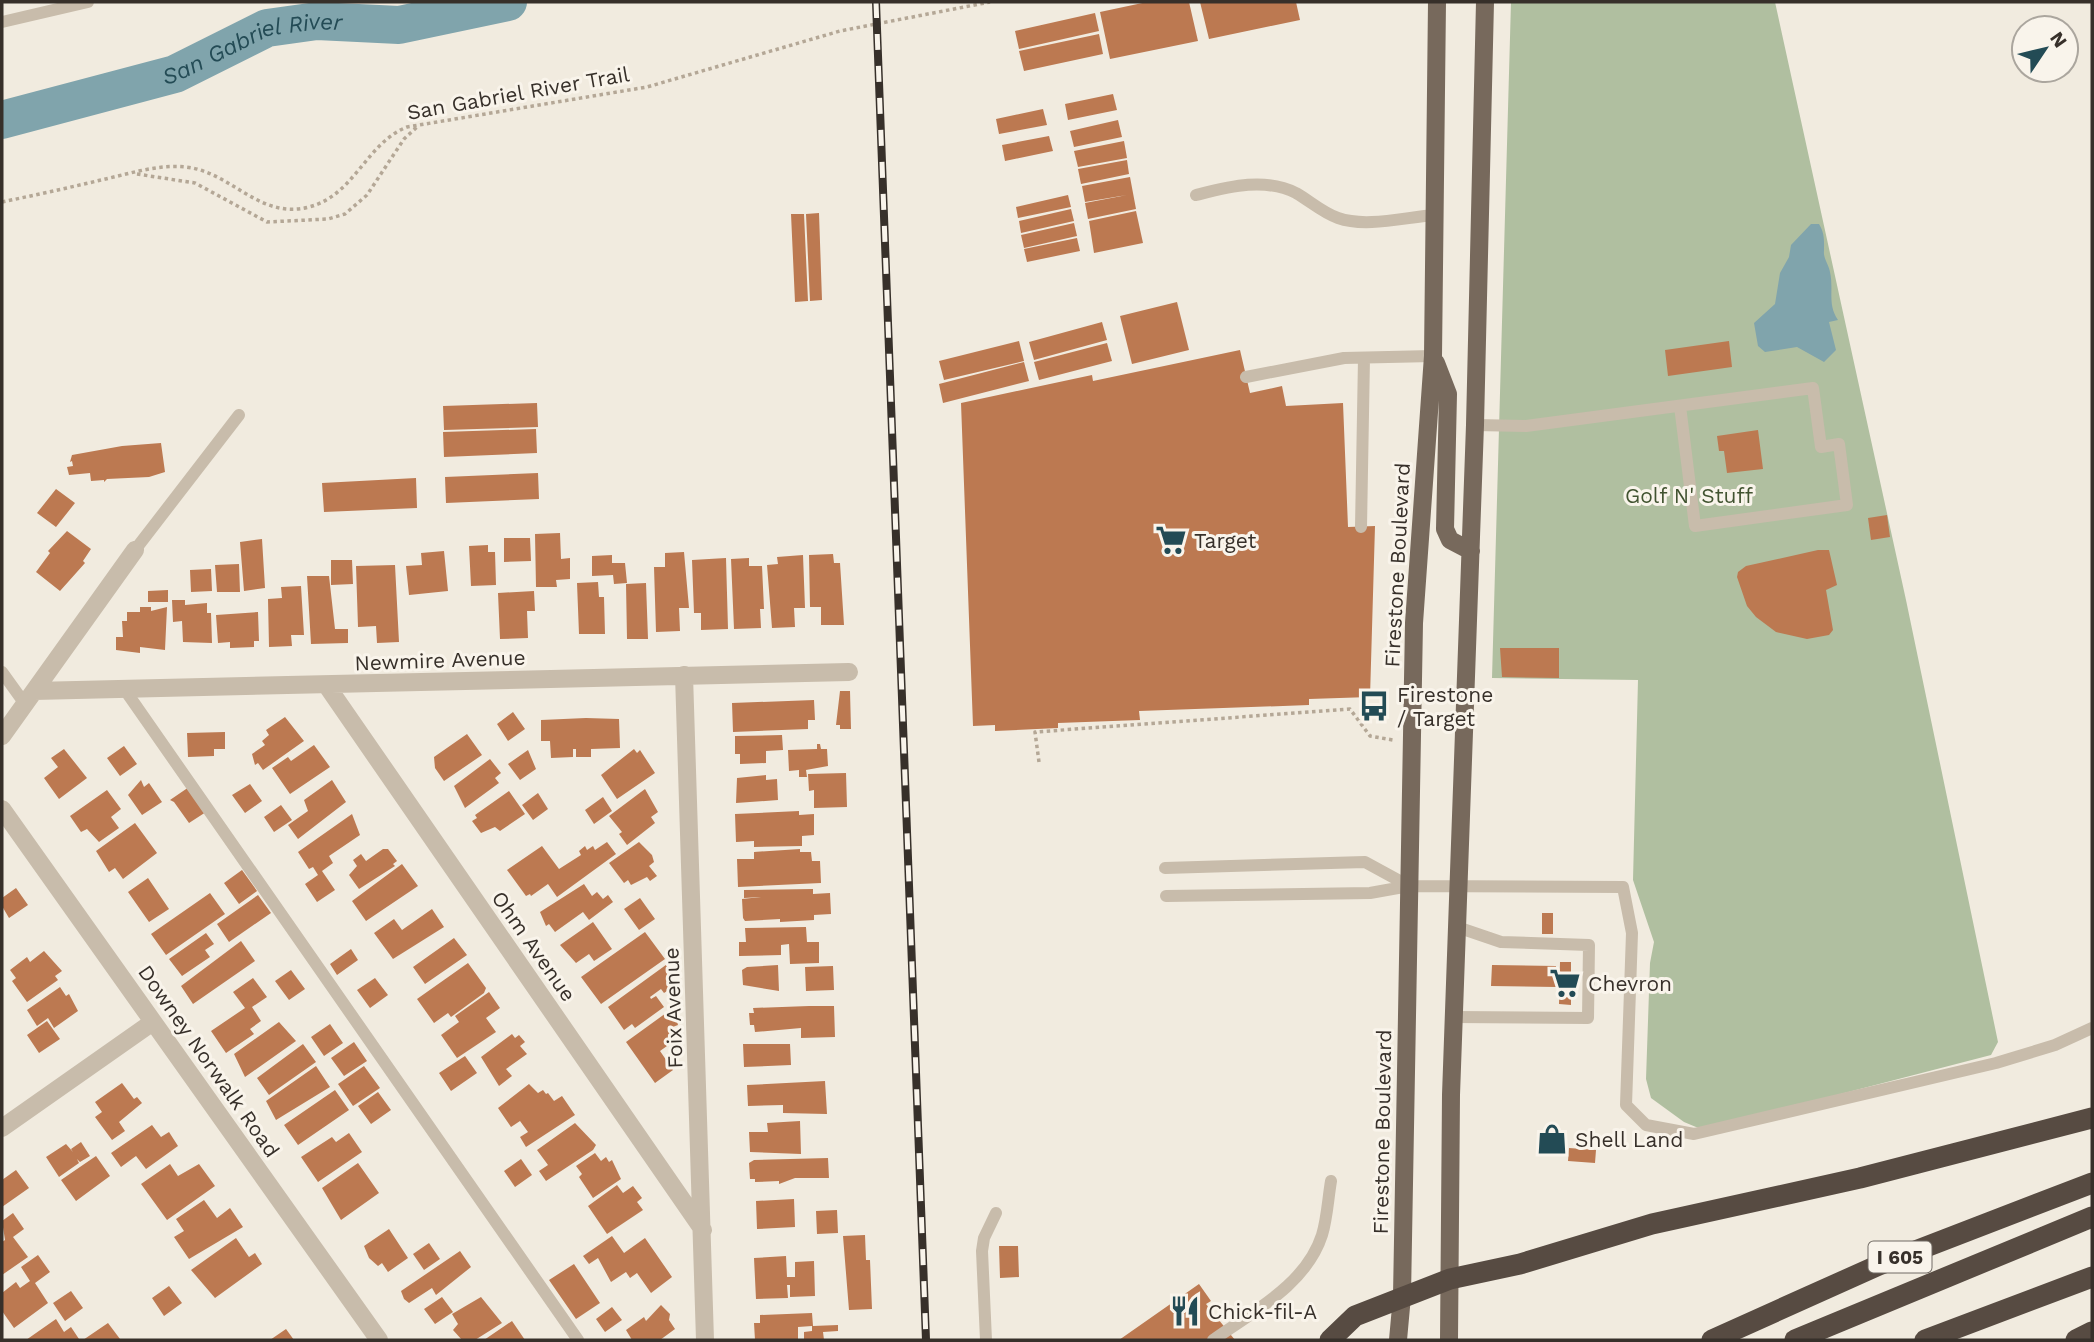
<svg xmlns="http://www.w3.org/2000/svg" width="2094" height="1342" viewBox="0 0 2094 1342" font-family="'Work Sans',sans-serif">
<style>
.green{fill:#b0bfa0}
.water{fill:#80a4ac}
.lines{fill:none;stroke-linecap:round;stroke-linejoin:round}
.river{stroke:#80a4ac;stroke-width:38}
.building{fill:#bc7951}
.path{stroke:#b4a796;stroke-width:3.5;stroke-dasharray:3.5 3.5;stroke-linecap:butt}
.lane{stroke:#c8bcab;stroke-width:12}
.street{stroke:#c8bcab;stroke-width:18}
.primary{stroke:#77695c;stroke-width:18}
.highway{stroke:#574b42;stroke-width:21}
.rail-casing{stroke:#37302a;stroke-width:8}
.rail{stroke:#f9f4eb;stroke-width:5;stroke-dasharray:16;stroke-linecap:butt}
.labels{text-anchor:middle;dominant-baseline:central;stroke-width:6;stroke-linejoin:round;paint-order:stroke}
.shield{fill:#f9f4eb;stroke:#716b64;stroke-width:2}
.shield-label{font-size:19px;font-weight:bold;fill:#37302a}
.street-label{font-size:21px;fill:#37302a;stroke:#f9f4eb}
.park-label{font-size:21px;fill:#415330;stroke:#f9f4eb}
.poi-label{font-size:21px;fill:#37302a;stroke:#f9f4eb;text-anchor:start}
.water-label{font-size:23px;font-style:italic;fill:#234b55;stroke:#f9f4eb}
</style>
<rect width="100%" height="100%" fill="#f1ebdf"/>
<!-- green -->
<path class="green" d="M1511 2H1775L1906 600 1998 1042 1991 1055 1709 1128 1696 1127 1684 1122 1651 1098 1646 1079 1650 963 1654 942 1633 880 1638 680 1492 678Z"/>
<!-- water -->
<path class="water" d="M1811 224H1819C1825 234 1824 241 1824 251 1823 258 1829 265 1830 272 1834 290 1827 304 1838 320L1829 322 1836 350 1824 362 1797 347 1765 352 1758 346 1754 323 1775 304 1780 273 1789 257 1791 245Z"/>
<g class="lines">
<!-- river -->
<path class="river" id="s1" d="M2 120 175 74 267 28 317 21 399 25 508 2"/>
</g>
<!-- building -->
<path class="building" d="M1147 2H1189L1198 41 1110 59 1100 12Z
M1200 2H1296L1300 20 1209 39Z
M1095 13 1099 31 1019 49 1015 31Z
M1099 34 1103 54 1024 71 1019 51Z
M1113 94 1117 110 1068 120 1065 104Z
M1043 109 1047 125 999 134 996 119Z
M1118 120 1122 137 1074 147 1070 131Z
M1049 136 1053 151 1005 161 1002 145Z
M1124 141 1127 158 1078 167 1074 151Z
M1127 160 1129 174 1081 184 1078 169Z
M1130 177 1136 209 1088 219 1085 203 1127 195 1085 202 1082 186Z
M1068 195 1071 207 1018 218 1016 207Z
M1071 209 1074 221 1021 233 1019 221Z
M1136 211 1143 243 1094 253 1089 221Z
M819 213 822 300 810 301 806 214Z
M791 214H804L808 301 795 302Z
M1074 223 1077 236 1024 248 1021 235Z
M1077 238 1080 251 1027 262 1024 249Z
M1177 302 1189 350 1132 364 1120 316Z
M1102 322 1107 340 1034 360 1029 342Z
M1019 341 1024 361 944 380 939 361Z
M1729 341 1732 367 1668 376 1665 350Z
M1107 343 1112 361 1039 380 1034 362Z
M1240 350 1250 393 1282 386 1286 406 1343 403 1348 527 1375 526 1370 697 1309 699V705L1139 711 1140 720 1058 723V728L995 731V725L973 726 961 403 1092 375 1093 381Z
M1024 362 1029 381 943 403 939 384Z
M537 403 538 427 444 430 443 406Z
M536 429 537 453 444 457 443 432Z
M1758 430 1763 469 1727 473 1724 451H1719L1717 436Z
M161 443 165 472 149 477 107 479 104 482V480L91 481 90 473 69 475 67 467 73 466 72 461 70 462 72 455 122 446Z
M538 473 539 499 446 503 445 477Z
M416 478 417 508 324 512 322 483Z
M56 489 75 503 56 527 37 513Z
M1887 515 1890 537 1871 540 1868 518Z
M67 531 91 549 83 561 85 563 60 591 36 572 50 553 48 551Z
M560 533 561 559 570 558V579L556 580 557 587H536L535 534Z
M504 538H530L531 561 504 562Z
M262 539 265 588 244 591 240 542Z
M488 545V552H495L496 585 471 586 469 546Z
M1818 550H1829L1837 585 1826 590 1833 630 1829 635 1807 639 1776 632 1756 617 1747 606 1737 577 1738 572 1746 566Z
M444 551 448 591 409 595 406 566 422 565 421 553Z
M684 552 689 608H679L680 631 656 632 654 567H665V553Z
M833 554 834 563H840L844 625H821V607H810L809 555Z
M612 555V563H625L627 583 614 584 613 575 592 576V556Z
M803 555 805 608H794L795 627 772 628 767 565 778 564 777 557Z
M726 558 728 629 701 630V613H694L692 560Z
M749 558V566H762L764 609H760L761 628 734 629 731 559Z
M331 560H352L353 584 331 585Z
M239 564 240 592H217L215 565Z
M395 565 399 642 377 643 376 626 358 627 356 566Z
M211 569 212 591 191 592 190 570Z
M307 576H329L335 629H348V643L311 644Z
M598 582 599 597H604L605 634H579L577 583Z
M646 583 648 639H627L626 584Z
M301 586 304 635H291L292 646 269 647 268 599 282 598 281 587Z
M168 590V602H148V591Z
M534 591 535 611H527L528 638 500 639 498 593Z
M172 600H185V605L207 603V613H211L212 643 183 642 182 621 173 622Z
M140 607H151V611L167 607 165 650 140 647V653L116 650V637H123L122 621H127V612H140Z
M258 612 259 641H254V647L230 648V642L218 643 216 615Z
M1500 648H1559V678L1502 677Z
M840 691H850L851 729H840V725H836Z
M814 700 815 720H808V729L733 732 732 703Z
M513 712 525 729 508 741 497 724Z
M285 717 304 741 263 770 258 763 255 765 252 754 265 745 262 741 269 735 266 730Z
M586 718 619 719 620 748 591 749V757H576V749H573V757L551 758 550 741H541V720Z
M225 732V749H214V756L188 757 187 733Z
M467 734 482 755 444 781 435 768 434 757Z
M782 735 783 750 766 751V763L740 764V754H735V736Z
M817 744H820L821 749H827L828 766 806 770 807 777H799V770L789 771 788 750 817 749Z
M314 745 330 767 290 794 272 768 288 757 291 761Z
M124 746 137 764 120 776 107 758Z
M64 749 87 778 59 799 44 778 58 767 51 758Z
M634 749 637 753 640 750 655 773 617 799 601 775Z
M528 750 536 769 520 780 508 764Z
M490 759 501 773 495 778 499 783 465 808 454 786Z
M846 773 847 807 814 808V790L809 791 808 774Z
M766 775V780L777 779 778 800 736 803 737 778Z
M141 780 144 787 149 783 162 802 142 815 128 795Z
M332 780 346 802 298 839 288 825 308 811 304 800Z
M250 784 262 801 245 813 232 795Z
M189 787 206 812 189 823 174 802 170 800Z
M645 789 658 812 651 817 655 823 627 845 619 834 622 832 609 816Z
M107 790 121 809 111 817 119 828 99 842 87 829 81 832 70 816Z
M509 791 525 814 500 831 495 827 481 833 472 821 477 818 475 815Z
M538 793 548 809 533 820 522 805Z
M603 797 612 811 594 824 585 810Z
M281 805 292 820 274 832 264 817Z
M799 811V815L814 814V835L802 836V846L754 847V841L736 842 735 814Z
M352 814 360 835 329 856 333 863 322 871 335 890 317 902 305 884 318 875 313 867 309 869 298 852Z
M135 823 157 853 123 879 115 868 109 872 96 851Z
M607 842 616 854 557 897 548 884 531 896 530 894 526 896 507 870 542 846 559 869 581 855 579 851 585 846 587 850 593 846 595 850Z
M639 842 652 855 654 862 649 866 657 876 650 881 647 877 631 885 628 880 624 883 609 863Z
M383 849H388L397 861 393 864 395 866 359 889 349 875 357 866 353 860 361 854 366 861Z
M800 849V852H811L812 861H820L821 883 738 887 737 859H754V852Z
M402 864 418 886 366 921 352 901Z
M242 870 257 891 239 904 224 883Z
M148 878 169 909 149 922 128 892Z
M584 884 592 896 597 892 603 899 608 895 613 902 589 920 583 912 555 932 549 924 546 926 540 912Z
M16 888 28 905 9 918 2 906V898Z
M813 889V894L830 893 831 914 814 915V920L780 922V919L745 921 743 918 742 899 761 897 744 898V890Z
M210 893 225 914 166 955 151 934Z
M258 895 271 913 229 942 217 924Z
M640 898 655 919 639 930 624 909Z
M432 909 444 927 393 959 374 933 394 919 402 930Z
M1542 913H1553V934H1542Z
M593 922 612 949 594 961 589 954 576 963 560 945Z
M806 927 807 942H819V963L790 964 789 944 781 945V955L739 956V942H746L745 928Z
M645 932 665 959 601 1004 581 977Z
M206 933 214 944 205 950 210 957 182 976 169 959Z
M454 938 467 955 425 984 413 967Z
M241 941 255 961 193 1004 181 986Z
M351 949 358 960 337 975 330 964Z
M44 951 62 971 55 976 58 980 27 1002 12 981 16 978 10 970 27 957 30 962Z
M670 962 673 967 666 972 673 981 667 985 670 989 664 993 661 989 650 997 651 999 656 996 664 1007 635 1028 632 1024 624 1030 608 1007Z
M1560 962H1571V1005L1559 1004Z
M468 963 486 988 484 993 451 1017 448 1013 434 1023 417 999Z
M778 965 779 991 743 985 742 970 747 967Z
M1492 965 1556 966V987L1491 986Z
M833 966 834 990 806 991 805 967Z
M291 970 305 989 289 1000 275 981Z
M253 978 267 997 252 1007 261 1021 250 1029 254 1034 226 1053 211 1031 245 1008 233 992Z
M375 978 388 995 370 1008 357 990Z
M60 987 66 996 69 994 78 1011 54 1028 48 1018 37 1026 27 1010Z
M489 992 500 1008 486 1018 496 1032 457 1058 441 1035 459 1022 455 1016Z
M809 1006H834L835 1037 801 1038V1028L755 1032 754 1025H750L749 1013H754L753 1008Z
M673 1008 678 1025 670 1028 675 1035 664 1043 667 1046 660 1051 673 1070 655 1083 626 1042Z
M47 1021 60 1039 39 1053 27 1035Z
M279 1022 296 1041 245 1077 234 1054Z
M330 1024 343 1043 324 1056 311 1037Z
M512 1034 515 1038 519 1035 525 1042 520 1046 527 1054 506 1069 512 1076 499 1086 481 1057Z
M354 1042 367 1061 344 1076 331 1058Z
M303 1044 316 1062 269 1095 257 1078Z
M743 1044H790L791 1065 744 1067Z
M465 1056 477 1073 451 1091 439 1073Z
M316 1066 330 1087 276 1120 266 1101Z
M364 1066 380 1088 353 1106 338 1084Z
M825 1081 827 1114 783 1113V1105L748 1106 747 1085Z
M122 1083 134 1099 137 1097 142 1103 119 1122 125 1131 112 1140 95 1117 102 1112 95 1102Z
M529 1084 538 1093 543 1090 546 1094 548 1093 554 1101 562 1096 575 1115 526 1147 520 1137 528 1132 520 1121 511 1127 498 1108Z
M335 1090 349 1110 298 1145 284 1125Z
M378 1092 391 1110 371 1124 358 1106Z
M800 1121 801 1154 750 1152 749 1132H768L767 1123Z
M575 1123 596 1145 593 1150 546 1181 539 1171 548 1165 537 1150Z
M152 1125 161 1137 169 1132 178 1146 146 1169 136 1156 121 1167 111 1153Z
M349 1133 362 1152 318 1182 301 1157 332 1137 336 1142Z
M81 1142 90 1156 80 1162 77 1159 79 1163 59 1177 46 1157 66 1144 73 1152 71 1149Z
M1569 1148 1596 1150 1595 1163 1568 1161Z
M595 1153 601 1161 606 1157 609 1162 612 1160 621 1179 593 1198 579 1177 582 1174 576 1166Z
M96 1156 110 1176 76 1201 61 1180Z
M828 1158 829 1178H795L779 1184V1181L755 1182V1179H750L749 1163 754 1160Z
M521 1159 532 1175 515 1187 504 1171Z
M358 1163 379 1193 341 1220 322 1188Z
M170 1164 178 1176 199 1164 215 1186 167 1220 141 1184Z
M16 1170 29 1188 2 1207V1180Z
M617 1185 623 1193 633 1186 642 1198 637 1202 643 1210 607 1234 588 1206Z
M794 1199 795 1227 757 1229 756 1201Z
M204 1200 217 1218 230 1208 243 1227 189 1259 174 1237 184 1231 176 1219Z
M837 1210 838 1233 817 1234 816 1211Z
M13 1213 24 1229 13 1237 28 1257 2 1275V1242L5 1240 2 1221Z
M389 1229 408 1258 388 1272 382 1263 378 1266 369 1258 364 1246Z
M865 1235 866 1260H870L872 1309 849 1310 843 1236Z
M612 1236 624 1253 645 1238 672 1277 651 1293 637 1273 630 1278 626 1272 611 1282 598 1258 589 1264 583 1256Z
M236 1238 249 1257 255 1253 262 1264 215 1298 191 1270Z
M429 1243 440 1259 424 1270 413 1254Z
M999 1246H1018L1019 1277 1000 1278Z
M460 1251 471 1267 436 1295 432 1288 409 1303 404 1299 401 1291Z
M38 1255 50 1272 35 1283 48 1303 14 1328 2 1311V1293L16 1282 20 1288 30 1281 21 1267Z
M786 1256 787 1277H795V1262L814 1261 815 1296 790 1297V1285H787L788 1298 756 1299 754 1258Z
M574 1264 600 1303 576 1319 549 1280Z
M1199 1284 1211 1301 1206 1304 1235 1340H1119Z
M169 1286 182 1303 164 1316 152 1298Z
M71 1291 83 1308 65 1321 53 1303Z
M442 1297 453 1312 435 1324 424 1309Z
M481 1297 502 1323 475 1340H462L453 1330 458 1324 452 1314Z
M661 1305 670 1314 669 1320 675 1329 660 1340H632L626 1330 644 1317 646 1321Z
M612 1307 622 1320 605 1332 596 1319Z
M812 1313 813 1326 838 1325V1331L823 1332 824 1340H804V1332L812 1331V1326L798 1327V1340H755L754 1323H760V1315Z
M56 1319 64 1332 71 1327 79 1339 26 1340Z
M512 1321 525 1340H484Z
M108 1323 120 1339 83 1340Z
M286 1329 294 1340H270Z"/>
<g class="lines">
<!-- path -->
<path class="path" d="M137 174 195 183 267 222 328 219 345 214 367 195 404 139 418 126
M2 202C35 195 68 188 101 180 128 174 158 164 186 167 232 172 259 220 309 207 355 195 366 143 407 127L647 87 840 31 990 2
M1039 762 1035 732 1350 709 1370 736 1393 740"/>
<!-- lane -->
<path class="lane" d="M2 22 88 2
M1196 195C1228 187 1264 177 1296 193 1310 201 1323 213 1338 218 1366 228 1406 217 1435 215
M1246 377 1344 358 1433 356
M1475 425 1526 426 1813 388 1821 447 1839 444 1847 505 1695 526 1680 406
M1361 527 1364 358
M135 550 239 415
M2 672 25 704
M125 690 578 1340
M1165 868 1365 862 1409 886
M1166 896 1370 893 1409 886 1623 887 1632 933 1626 1105 1646 1125 1694 1134 1996 1063 2055 1045 2092 1028
M1454 1017 1588 1018 1589 945 1501 942 1457 927
M986 1340 982 1251 984 1238 996 1213
M1213 1340C1252 1312 1306 1285 1322 1235 1327 1219 1328 1199 1331 1181"/>
<!-- street -->
<path class="street" d="M684 675 705 1340
M327 686 703 1230
M34 691 849 672
M2 736 135 550
M2 809 379 1340
M2 1128 153 1022"/>
<!-- primary -->
<path class="primary" d="M1436 363 1448 394 1445 529 1450 540 1471 551
M1398 1340 1402 1296 1414 623 1433 356 1437 2
M1449 1340 1451 1095 1475 425 1485 2"/>
<!-- highway -->
<path class="highway" d="M1330 1340 1355 1316 1450 1279 1520 1264 1652 1224 1860 1178 2092 1118
M1712 1340 1879 1265 2092 1183
M1795 1340 2092 1217
M1925 1340 2092 1277
M2076 1340 2092 1332"/>
<!-- rail casing -->
<g class="rail-casing">
<path id="rail" d="M876 2 926 1340"/>
</g>
<!-- rail -->
<use href="#rail" class="rail"/>
</g>
<!-- icons -->
<defs>
<g id="supermarket-bare" transform="scale(2.415)"><path d="M-6-5.5h2.5l.6 2H6L4.5 2H-2.5L-4.4-4H-6ZM-1.5 3.2a1.3 1.3 0 1 0 .1 0ZM3 3.2a1.3 1.3 0 1 0 .1 0Z" fill="#234b55" stroke="#f9f4eb" stroke-width="2.5" paint-order="stroke"/></g>
<g id="bus-bare" transform="scale(2.415)"><path d="M-5-6H5V4H4V6H2V4H-2V6H-4V4H-5ZM-3.5-4V0h7V-4ZM-3.5 1.2v1.5H-2V1.2ZM2 1.2v1.5H3.5V1.2Z" fill="#234b55" stroke="#f9f4eb" stroke-width="2.5" paint-order="stroke"/></g>
<g id="shop-bare" transform="scale(2.415)"><path d="M-5-2.5h2.3a2.7 3.5 0 0 1 5.4 0H5L5.5 6h-11ZM-1.5-2.5h3a1.5 2.3 0 0 0-3 0Z" fill="#234b55" stroke="#f9f4eb" stroke-width="2.5" paint-order="stroke"/></g>
<g id="restaurant-bare" transform="scale(2.415)"><path d="M-5-6h1v4h1v-4h1v4h1v-4h1v5L-1.5 .5V6h-2V.5L-5-1ZM5-6V6H3V1.5H1.5Q1.5-4 5-6Z" fill="#234b55" stroke="#f9f4eb" stroke-width="2.5" paint-order="stroke"/></g>
</defs>
<g fill-rule="evenodd">
<use href="#supermarket-bare" x="1171" y="540"/>
<use href="#bus-bare" x="1374" y="706"/>
<use href="#supermarket-bare" x="1565" y="983"/>
<use href="#shop-bare" x="1552" y="1139"/>
<use href="#restaurant-bare" x="1185" y="1311"/>
</g>
<g class="labels">
<!-- shield labels -->
<rect class="shield" x="1868.5" y="1241.5" width="63" height="31" rx="5"/>
<g class="shield-label">
<text x="1900" y="1257">I 605</text>
</g>
<!-- street labels -->
<g class="street-label">
<text transform="translate(518 93) rotate(-10)">San Gabriel River Trail</text>
<text transform="translate(1397 565) rotate(-87)">Firestone Boulevard</text>
<text transform="translate(440 660) rotate(-2)">Newmire Avenue</text>
<text transform="translate(534 946) rotate(55)">Ohm Avenue</text>
<text transform="translate(673 1008) rotate(-92)">Foix Avenue</text>
<text transform="translate(209 1061) rotate(55)">Downey Norwalk Road</text>
<text transform="translate(1382 1132) rotate(-89)">Firestone Boulevard</text>
</g>
<!-- park labels -->
<g class="park-label">
<text x="1689" y="495">Golf N' Stuff</text>
</g>
<!-- poi labels -->
<g class="poi-label">
<text x="1194" y="540">Target</text>
<text x="1397" y="694">Firestone<tspan x="1397" dy="24">/ Target</tspan></text>
<text x="1588" y="983">Chevron</text>
<text x="1575" y="1139">Shell Land</text>
<text x="1208" y="1311">Chick-fil-A</text>
</g>
<!-- water labels -->
<g class="water-label">
<text stroke="none"><textPath href="#s1" startOffset="262">San Gabriel River</textPath></text>
</g>
</g>
<!-- border -->
<rect width="2094" height="1342" fill="none" stroke="#37302a" stroke-width="7"/>
<!-- north arrow -->
<g transform="translate(2045 49) rotate(55)"><circle r="33" fill="#f9f4eb" stroke="#aba69e" stroke-width="2"/>
<path d="M0-5L12 26L0 18L-12 26Z" fill="#234b55"/>
<text y="-10" font-size="19" font-weight="bold" text-anchor="middle" fill="#37302a">N</text>
</g>
</svg>
